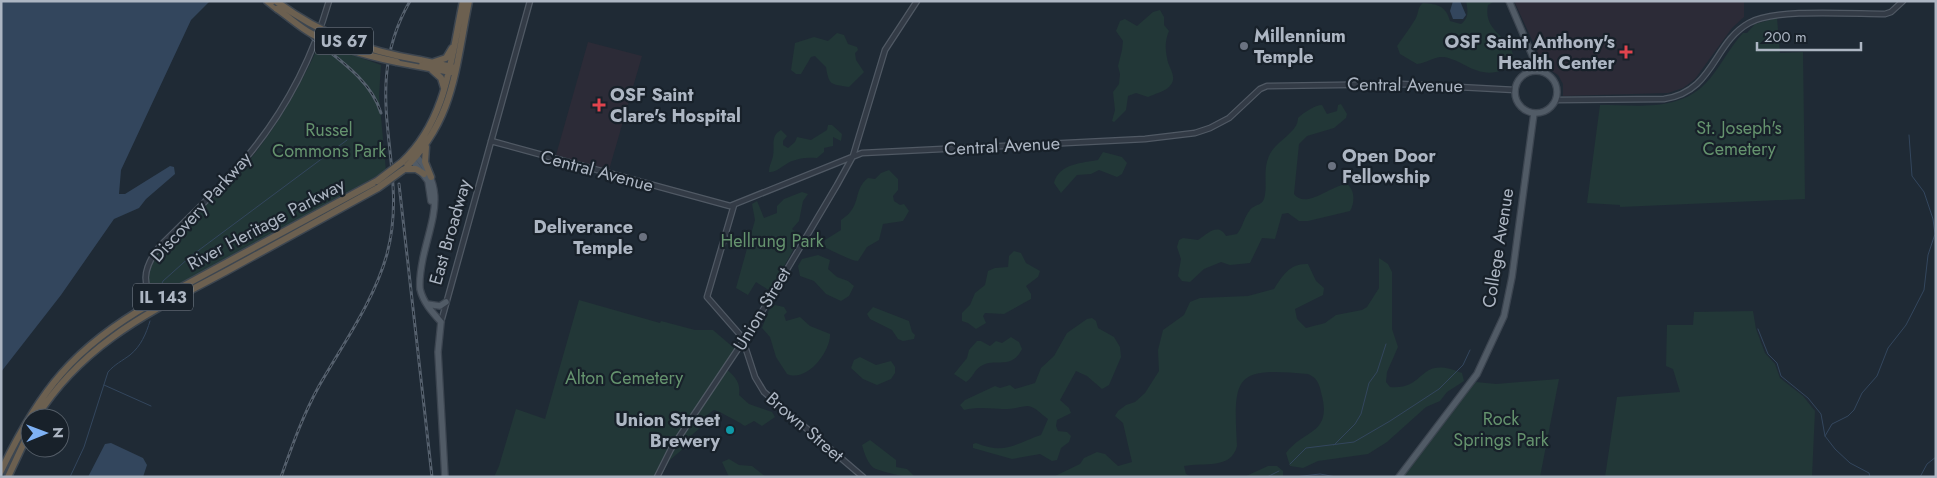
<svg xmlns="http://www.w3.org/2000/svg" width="1937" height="478" viewBox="0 0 1937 478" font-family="Jost,sans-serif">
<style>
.medical{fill:#2c2b37}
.green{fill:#223737}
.water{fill:#33465d}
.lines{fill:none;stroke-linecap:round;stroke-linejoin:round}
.stream{stroke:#33465d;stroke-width:1}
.minor-casing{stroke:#505964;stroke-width:7}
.major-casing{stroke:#3c4550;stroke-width:8}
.highway-casing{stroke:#3d4650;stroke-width:9}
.minor{stroke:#333b46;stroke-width:4.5}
.major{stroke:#515b66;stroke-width:5.5}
.highway{stroke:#6c6050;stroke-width:6}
.rail-casing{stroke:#55606d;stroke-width:3}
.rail{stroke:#18212a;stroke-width:1;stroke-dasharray:4;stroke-linecap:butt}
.highway-bridge-casing{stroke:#3d4650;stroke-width:9;stroke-linecap:butt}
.highway-bridge{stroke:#6c6050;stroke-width:6}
.worship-dot{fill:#6b7280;stroke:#18212a;stroke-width:2}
.health-dot{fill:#e0444e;stroke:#18212a;stroke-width:2}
.culture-dot{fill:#0f9aa8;stroke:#18212a;stroke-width:2}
.labels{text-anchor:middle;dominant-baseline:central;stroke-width:4.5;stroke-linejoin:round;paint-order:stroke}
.shield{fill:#18212a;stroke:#808995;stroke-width:1}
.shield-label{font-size:16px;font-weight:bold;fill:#adb6c3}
.poi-label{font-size:18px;font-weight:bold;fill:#adb6c3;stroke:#18212a;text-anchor:start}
.street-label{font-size:18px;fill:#adb6c3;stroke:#18212a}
.park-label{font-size:18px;fill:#65936e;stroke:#18212a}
</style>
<rect width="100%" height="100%" fill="#1f2a35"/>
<!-- medical -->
<path class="medical" d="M1514 1H1744V17L1732 28 1695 79 1683 88 1668 93 1563 96V84L1558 75 1544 66Z
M588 42 642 56 609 170 556 155Z"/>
<!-- green -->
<path class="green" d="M1466 1H1495L1488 5C1482 34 1515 36 1514 63 1507 65 1503 71 1496 72 1475 76 1462 60 1444 57 1434 56 1427 63 1417 64L1400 54 1397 46C1404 36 1410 28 1416 18 1419 12 1417 8 1423 3 1438 4 1446 6 1450 21L1461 24C1469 18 1468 11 1466 1Z
M1160 10 1164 17V25L1169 31C1165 40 1165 49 1167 58 1168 68 1179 77 1169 87 1164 92 1154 94 1148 97L1136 93 1128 96 1126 110 1114 122 1112 121 1115 110 1113 92 1119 84 1120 74 1118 66 1122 50 1123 41 1116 31 1120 21 1125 19 1137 26 1153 12Z
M1777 18 1780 53 1803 52 1805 199 1620 207V205L1587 203 1600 105C1635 105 1679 112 1706 83 1720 68 1729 48 1743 33H1747L1755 24Z
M837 33 844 35 848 44 857 47 858 50 855 53 856 60 864 72 849 87C830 84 829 85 826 67L815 56 811 57 801 74H796L791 70 795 43 814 37 828 41Z
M320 43 381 65 379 96 386 171 158 296H153C146 282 149 268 156 256 174 232 205 208 226 186 267 145 296 95 320 43Z
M1341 104 1347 114 1346 118 1334 128 1307 136 1299 144 1294 194C1306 210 1331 185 1347 184 1355 190 1355 203 1350 211L1308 221H1299L1288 213 1282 214 1275 239 1262 238 1250 263 1230 265 1221 262 1204 269 1190 282 1182 281 1178 276 1181 259 1177 247 1179 240 1183 238 1198 240C1207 234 1218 222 1226 236L1237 234C1243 227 1244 217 1250 210 1256 203 1263 207 1265 195 1267 182 1263 169 1269 156 1276 140 1298 133 1298 118 1303 113 1315 105 1322 105L1327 114 1337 111 1338 105Z
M828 125H832L842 134 841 141 833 137V146L824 148V152L817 158C807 157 800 158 792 161 784 164 777 173 769 172 769 166 772 161 773 156 775 146 770 136 781 130L787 136 783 141V145L788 148 795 142 797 137 811 140 827 130Z
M1103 152 1122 157 1127 163 1122 174 1117 177 1099 170 1091 174 1077 175 1061 193 1054 183C1059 163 1083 163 1098 160Z
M889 170 898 179V190L893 196 894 201 900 205 904 204 909 211 903 221 883 224 879 240 867 247 858 261C851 261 833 251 824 247L825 240 841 230V220C863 206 852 190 868 178L875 179 881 173Z
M802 192 808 194 803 201 799 221 792 229 801 236 770 291 756 282 748 295 736 288 755 220 752 204 757 201 764 218 777 213V206L784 199Z
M1014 251 1021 253 1026 263 1040 271 1038 277 1026 286 1031 294V299L1004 314 985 313 983 316 986 323 976 329 968 323 962 321V313L970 305 975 293 985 285 988 271 995 268 1008 267 1009 256Z
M818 255 830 260 828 269 837 277 848 281 854 286 849 296 841 301 826 294 814 281 800 276 798 266 802 259Z
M1379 258 1388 264 1392 272V329L1398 347 1387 372 1386 382 1390 387C1428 390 1417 354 1462 373L1464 381 1447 392 1440 401 1426 407 1387 442 1368 454 1318 461 1303 468 1290 466 1286 453C1305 428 1333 435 1321 392 1319 383 1317 378 1308 374 1235 367 1233 375 1237 446 1231 470 1204 462 1184 466L1186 474 1192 477H1053L1080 464 1084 458 1097 452 1105 454 1118 466 1132 462 1123 423 1115 416 1118 411 1126 405 1135 402 1145 393 1159 371 1158 350 1163 330 1184 315 1190 302 1200 298 1248 296 1274 289C1283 275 1290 263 1308 264L1316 281 1324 288 1323 295 1295 309 1297 319 1306 328 1325 323 1336 315 1362 310 1367 307 1379 288Z
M579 300 660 323 661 321 695 330H713L734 348 735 351 724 367C734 376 741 381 739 395L749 404 772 412 775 417 762 426 754 421 745 426C739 422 719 411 714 410L707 415 700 428 687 439 685 447 670 460 660 477H494L499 466 516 409 545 419Z
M775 305 784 307 787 312 784 315 786 321 800 317 810 326 830 334C831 351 807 383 787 374L776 357 770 337 762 328 769 310Z
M873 307 909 321 912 332 915 335 914 339 903 341 898 339 892 330 870 319 867 314Z
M1753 311 1756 329 1765 353 1775 364 1780 378 1803 396 1815 411 1812 477H1605L1617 397 1680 392 1673 369 1666 366 1667 325H1693L1694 312Z
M1092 318 1096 321 1098 328 1114 337 1120 347 1121 357 1109 385 1102 389 1087 376 1076 371 1060 400 1069 408 1071 413 1057 420 1056 426 1058 431 1067 432 1071 436 1069 442 1061 448 1057 460 1052 461 1040 454 1012 459 973 448V444L976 443C1006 455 1014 444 1041 435L1048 419C1042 415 1036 407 1028 406 1022 406 1015 409 1008 409 993 409 979 406 964 410L960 405 965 400 995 386 1000 388 1010 385 1015 389 1035 383 1041 368 1054 356 1067 333 1087 319Z
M1011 337 1019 342 1022 349C1011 371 996 357 981 366 974 370 972 379 966 382L954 374 967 358 969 350 977 341H981L990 346 996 341 1002 343Z
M860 357 876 365 891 361 895 367V373L891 379 877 385 863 379 851 368 854 360Z
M1559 379 1540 477H1403L1427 442 1476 382 1496 384Z
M870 440 896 460V467L907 469 915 477C902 477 888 473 876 469 868 466 864 452 862 445Z
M729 459 739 465 752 466 766 477H729L722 462Z
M1268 466H1277L1283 471V477H1244Z"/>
<!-- water -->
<path class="water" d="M1 1H210L191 20 121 170 119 194H125L170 166 174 167 175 174 146 199 139 208 114 219 61 295 1 372Z
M1453 1H1460L1466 15 1463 19H1453L1450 11Z
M111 443 143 458 147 465 143 477H88L105 444Z"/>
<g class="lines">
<!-- stream -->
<path class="stream" d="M159 290 163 281 191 256 347 140
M1758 329 1768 354 1777 363 1781 376 1808 398 1821 414 1825 436 1835 449 1850 463 1869 473 1870 477
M104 385 151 406
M1825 436 1832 424 1848 416 1854 410 1862 393 1877 376 1888 348 1906 325 1924 290 1928 255 1935 234 1933 219 1924 192 1912 176 1909 135
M1334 445 1355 424 1361 414 1369 383 1377 372 1386 344
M1290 464 1306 448 1354 442 1390 421 1439 389 1463 365 1470 350
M70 477 84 447 108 372C115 364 122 361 130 355 141 346 146 334 150 321
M1267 477 1279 471
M1294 477 1320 474 1336 477
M1920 477 1927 464 1936 457"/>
<!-- minor casing -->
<g class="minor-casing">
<path id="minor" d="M1556 100 1664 99C1714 92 1713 43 1749 23 1775 8 1852 14 1885 14L1891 12 1903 1
M491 141 730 206 862 153 1145 139 1195 133 1210 128 1229 118 1260 89 1267 86 1402 84 1515 90
M734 205 707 297 742 337 755 377 764 392 863 477
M155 309C143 283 141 271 159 247 190 216 222 187 250 153 286 109 313 56 329 1
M441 322 530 1
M657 477 671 449 754 325 837 185 853 156 885 50 917 1"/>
</g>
<!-- major casing -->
<g class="major-casing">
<path id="major" d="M1509 1 1535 62 1543 72
M1515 92a21 21 0 1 1 42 0a21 21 0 1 1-42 0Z
M414 154C448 188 432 217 423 258 421 268 419 279 420 289 423 302 432 312 441 322
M410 157 428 181 431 201
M427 304 440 306 446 302
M441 322 438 352 445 477
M1399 477 1477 374 1504 316 1512 277 1534 113"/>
</g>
<!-- highway casing -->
<g class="highway-casing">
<path id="highway" d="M267 1 277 9
M420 60 452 67
M397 62 451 72
M434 62 446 58 452 48
M432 70 441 78 444 88
M426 147 425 162 431 177
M402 162C447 120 451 58 463 1
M404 169H416L424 174
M403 170C455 120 455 69 469 1
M36 418C83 343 150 312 225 272 276 244 327 216 378 188
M1 471C39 391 74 347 152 303L377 181
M8 477 30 430"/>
</g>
<!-- minor -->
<use href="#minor" class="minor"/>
<!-- major -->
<use href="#major" class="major"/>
<!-- highway -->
<use href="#highway" class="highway"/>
<!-- rail casing -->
<g class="rail-casing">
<path id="rail" d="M312 38C338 59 371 80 381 113
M399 184 432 477
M281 477C292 446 303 415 319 386 343 344 374 301 387 254 411 165 357 93 410 1"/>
</g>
<!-- rail -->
<use href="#rail" class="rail"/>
<!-- highway-bridge casing -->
<g class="highway-bridge-casing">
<path id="highway-bridge" d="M276 1C320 34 366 51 420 60
M277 9C289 17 299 27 312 34 338 48 368 56 397 62
M377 181 402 162
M378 188 403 170"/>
</g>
<!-- highway-bridge -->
<use href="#highway-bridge" class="highway-bridge"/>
</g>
<!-- markers -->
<g class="worship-dot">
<circle cx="1244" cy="46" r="5"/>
<circle cx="1332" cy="166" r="5"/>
<circle cx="643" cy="237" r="5"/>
</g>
<g class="health-dot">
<path d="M1623.5 44.5h5v5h5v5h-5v5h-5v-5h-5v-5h5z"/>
<path d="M596.5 97.5h5v5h5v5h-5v5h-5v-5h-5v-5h5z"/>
</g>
<circle class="culture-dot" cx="730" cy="430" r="5"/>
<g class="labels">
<!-- shield labels -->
<g class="shield">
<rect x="315" y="27.5" width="58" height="27" rx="4"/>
<rect x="133" y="283.5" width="60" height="27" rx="4"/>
</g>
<g class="shield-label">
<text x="344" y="41">US 67</text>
<text x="163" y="297">IL 143</text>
</g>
<!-- poi labels -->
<g class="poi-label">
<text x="1254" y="36">Millennium<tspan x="1254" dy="21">Temple</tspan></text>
<text x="1615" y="42" text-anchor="end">OSF Saint Anthony's<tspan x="1615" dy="21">Health Center</tspan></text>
<text x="610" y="95">OSF Saint<tspan x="610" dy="21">Clare's Hospital</tspan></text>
<text x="1342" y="156">Open Door<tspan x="1342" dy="21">Fellowship</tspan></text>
<text x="633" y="227" text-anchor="end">Deliverance<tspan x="633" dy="21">Temple</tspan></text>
<text x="720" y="420" text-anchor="end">Union Street<tspan x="720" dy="21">Brewery</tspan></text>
</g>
<!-- street labels -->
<g class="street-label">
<text transform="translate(1405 85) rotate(1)">Central Avenue</text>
<text transform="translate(1002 146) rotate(-3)">Central Avenue</text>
<text transform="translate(597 171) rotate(15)">Central Avenue</text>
<text transform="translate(201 207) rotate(-48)">Discovery Parkway</text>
<text transform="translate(266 224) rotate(-28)">River Heritage Parkway</text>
<text transform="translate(450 232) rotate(-74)">East Broadway</text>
<text transform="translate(1498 248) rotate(-81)">College Avenue</text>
<text transform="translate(762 309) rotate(-59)">Union Street</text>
<text transform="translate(805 427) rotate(41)">Brown Street</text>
</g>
<!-- park labels -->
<g class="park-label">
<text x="1739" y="128">St. Joseph's<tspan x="1739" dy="21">Cemetery</tspan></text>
<text x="329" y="130">Russel<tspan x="329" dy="21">Commons Park</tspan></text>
<text x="772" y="241">Hellrung Park</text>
<text x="624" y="378">Alton Cemetery</text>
<text x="1501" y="419">Rock<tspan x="1501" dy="21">Springs Park</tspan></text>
</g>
</g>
<!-- border -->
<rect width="1937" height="478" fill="none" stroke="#adb6c3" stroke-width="5"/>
<!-- north arrow -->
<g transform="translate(45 433) rotate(89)"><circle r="24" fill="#18212a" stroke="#545d67"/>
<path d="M0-4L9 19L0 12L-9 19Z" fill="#7fb2f5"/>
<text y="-8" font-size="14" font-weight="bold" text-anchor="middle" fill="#adb6c3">N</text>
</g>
<!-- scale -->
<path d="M1757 42v8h104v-8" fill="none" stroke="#adb6c3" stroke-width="2.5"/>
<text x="1764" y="42" font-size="15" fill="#adb6c3" stroke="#18212a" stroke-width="4" paint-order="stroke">200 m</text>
</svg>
